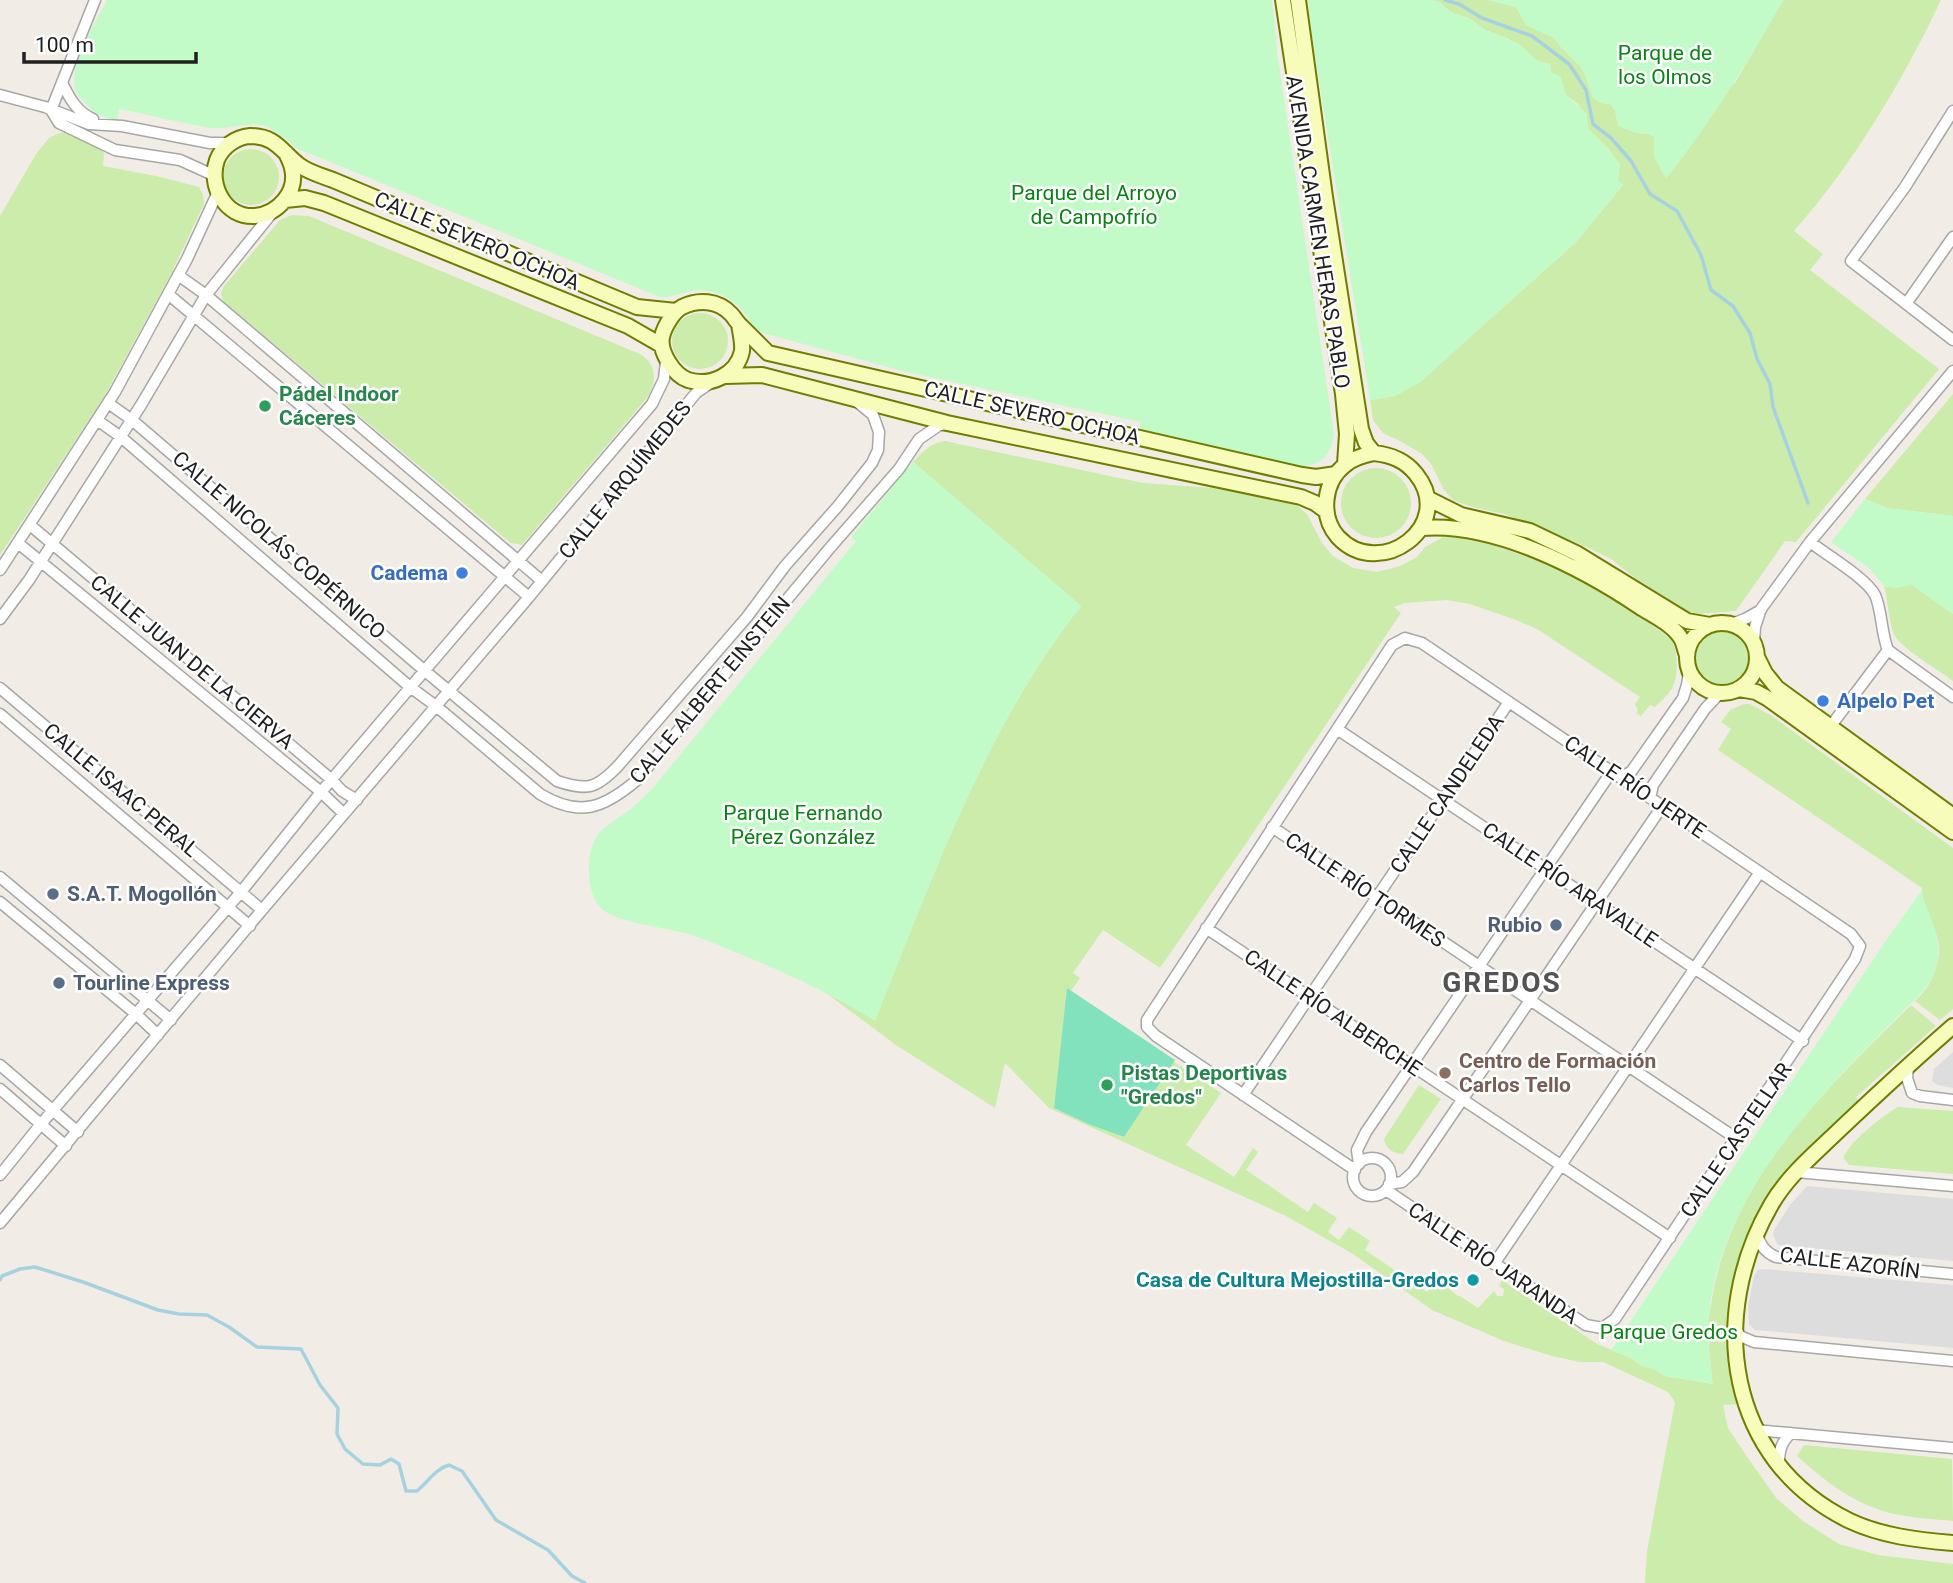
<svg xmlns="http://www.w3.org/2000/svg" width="1953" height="1583" viewBox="0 0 1953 1583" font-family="Roboto,sans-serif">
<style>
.residential{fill:#dedddd}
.grass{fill:#cbecab}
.park{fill:#c3fbc8}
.pitch{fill:#82e2bd}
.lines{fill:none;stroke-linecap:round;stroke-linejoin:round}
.stream{stroke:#a6d2e0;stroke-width:3.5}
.street-casing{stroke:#a7a7a7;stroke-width:13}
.secondary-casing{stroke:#6f7d01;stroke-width:18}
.street{stroke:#fff;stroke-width:10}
.secondary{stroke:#f8fcba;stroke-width:14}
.leisure-dot{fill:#2e9e5b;stroke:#fff;stroke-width:2.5}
.shop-dot{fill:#3f7fe0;stroke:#fff;stroke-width:2.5}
.service-dot{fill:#5c6f8a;stroke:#fff;stroke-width:2.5}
.education-dot{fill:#8d6e63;stroke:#fff;stroke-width:2.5}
.culture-dot{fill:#0f9aa8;stroke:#fff;stroke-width:2.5}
.labels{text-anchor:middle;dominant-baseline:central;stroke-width:5;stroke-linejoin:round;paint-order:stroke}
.park-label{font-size:21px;fill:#088413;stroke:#fff}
.street-label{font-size:21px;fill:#202020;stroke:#fff}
.leisure-label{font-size:21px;font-weight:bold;fill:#27864d;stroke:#fff;text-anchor:start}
.shop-label{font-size:21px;font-weight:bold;fill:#366cbe;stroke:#fff;text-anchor:end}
.service-label{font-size:21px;font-weight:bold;fill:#4e5e75;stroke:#fff;text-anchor:start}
.education-label{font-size:21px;font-weight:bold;fill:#785e54;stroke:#fff;text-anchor:start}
.culture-label{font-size:21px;font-weight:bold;fill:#0d838f;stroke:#fff;text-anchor:end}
.district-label{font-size:28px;font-weight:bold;letter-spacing:2px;fill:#535353;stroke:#fff}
</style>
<rect width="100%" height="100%" fill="#f1ede6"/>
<!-- residential -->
<path class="residential" d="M1953 1052V1088L1938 1085 1932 1081 1934 1069Z
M1807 1186 1953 1199V1261L1778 1245 1773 1235 1774 1230 1790 1205Z
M1764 1269 1953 1285V1348L1755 1330 1749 1324 1748 1306 1754 1276 1758 1270Z"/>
<!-- grass -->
<path class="grass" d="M1431 0H1488L1516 7 1527 25 1554 38 1562 48 1579 65 1585 74 1593 98 1602 103 1610 104 1615 110 1618 125 1636 133 1649 134 1654 137 1735 83 1783 0H1941C1902 82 1854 163 1794 231L1823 254 1810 270 1939 369 1796 542 1785 541 1736 611 1697 614 1690 613 1635 578 1611 559 1589 548 1504 514 1472 507 1453 500 1444 490 1431 464 1422 454 1402 442 1383 433 1373 420 1370 400 1395 396 1420 382 1576 242 1623 185 1618 181V168L1610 151 1588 129 1578 104 1565 94 1561 78 1551 72 1550 64 1538 61 1509 39 1485 30 1469 18 1452 13 1439 2Z
M59 133C76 133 92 141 104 153L103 166 156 176 199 187 203 195 204 204 169 278 104 397 0 555V216L36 154 49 138Z
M223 177a28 28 0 1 1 56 0a28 28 0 1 1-56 0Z
M292 215 309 216 640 354C658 365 657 383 646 399L522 545 511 543 501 535 223 301 221 293 224 286 280 220Z
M672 341a28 28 0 1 1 56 0a28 28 0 1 1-56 0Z
M1953 394V516L1887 508 1865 499Z
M945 441 1143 483 1213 488 1296 505 1307 514 1322 543 1333 556 1353 568 1377 572 1400 566 1417 557 1425 547 1443 537 1475 539 1542 562 1578 578 1625 605 1672 640C1678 653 1679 678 1671 690 1667 696 1660 702 1655 707L1650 705 1641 716 1636 713 1638 710 1635 704 1640 697 1537 629 1516 620 1470 604 1447 600 1404 603 1394 607 1401 613 1245 845 1160 968 1103 930 1073 973 1080 978 1071 991 1068 989 1054 1108 1088 1124 1124 1137 1173 1061 1221 1093 1186 1145 1234 1177 1253 1148 1258 1152 1246 1170 1308 1212 1314 1203 1337 1218 1328 1232 1339 1240 1349 1227 1370 1241 1365 1250 1427 1292 1436 1279 1458 1296H1460L1478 1308 1494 1291 1497 1296H1503L1504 1289 1499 1286 1502 1280 1597 1344 1631 1358 1642 1366 1654 1369 1665 1376 1712 1384C1712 1365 1707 1345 1708 1325 1708 1317 1711 1308 1712 1299 1732 1177 1827 1088 1911 1005L1936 1026 1856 1097 1860 1102C1827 1131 1790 1161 1767 1198 1729 1258 1718 1336 1740 1404L1723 1405 1728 1428 1750 1461 1777 1499 1803 1521 1839 1544 1878 1555 1953 1564V1583H1645L1647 1551 1675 1402 1668 1392 1603 1362H1580L1552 1356 1504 1341 1432 1310 1353 1254 1286 1216 1049 1108 1005 1063 995 1108 896 1045 818 987 875 1020C932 879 986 726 1081 606L913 462C923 451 931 443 945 441Z
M1341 503a35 35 0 1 1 70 0a35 35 0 1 1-70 0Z
M1906 585H1912L1953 614V681C1940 671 1902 649 1895 636 1889 625 1888 600 1884 586L1895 588Z
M1695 658a27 27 0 1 1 54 0a27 27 0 1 1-54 0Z
M1744 704H1750L1772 716 1953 848V1009L1940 1020 1915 1001C1923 994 1931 983 1934 973 1937 965 1940 956 1939 946 1937 926 1921 908 1922 888L1718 750 1731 729 1721 722 1730 710Z
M1419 1085 1441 1099 1403 1154C1394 1154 1385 1148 1384 1139Z
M1898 1107 1953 1111V1174L1849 1165 1844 1159V1156C1852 1140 1882 1116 1898 1107Z
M1804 1445 1952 1459 1953 1521C1933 1519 1913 1518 1894 1514 1855 1505 1826 1482 1797 1456Z"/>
<!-- park -->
<path class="park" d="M107 0H1272L1278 58 1334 434C1329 462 1318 466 1291 467L1138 434 1141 422 906 372 763 333C749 325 748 315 737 305 726 295 707 288 692 291 680 293 671 298 660 297L296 148C288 140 276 131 265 126 250 121 228 130 211 128 180 123 150 115 119 109L117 121C104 118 93 113 84 102 80 98 76 94 75 88 69 64 96 22 107 0Z
M1308 0H1431L1439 2 1452 13 1469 18 1485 30 1518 43 1538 61 1550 64 1551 72 1561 77 1565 94 1587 114 1588 129 1610 151 1620 164 1618 181 1623 185 1576 242 1420 382 1395 396 1370 400 1311 30Z
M1488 0H1783C1748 63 1710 123 1666 179L1654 157V137L1649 134 1636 133 1618 126 1615 110 1610 104 1602 103 1593 98 1585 74 1579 65 1562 48 1554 38 1526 25 1516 7Z
M913 462 1081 606C986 726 932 879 875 1021 819 986 757 960 695 936 672 928 620 924 603 910 587 898 586 861 593 844 599 827 618 819 631 809 638 803 644 796 651 790L856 541 851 537Z
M1865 499 1887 508 1953 516V614L1912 585 1895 588 1884 586 1869 568 1831 542Z
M1921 891C1926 909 1936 926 1938 944 1942 969 1926 992 1908 1006 1822 1093 1716 1195 1708 1325 1707 1344 1711 1365 1713 1384L1665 1376 1654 1369 1642 1366 1631 1358 1611 1350 1887 939Z"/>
<!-- pitch -->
<path class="pitch" d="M1067 988 1175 1060 1124 1137 1088 1124 1054 1108Z"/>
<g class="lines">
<!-- stream -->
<path class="stream" d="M1445 0 1459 4 1482 18 1532 36 1569 64 1586 90 1593 124 1611 138 1631 161 1650 194 1677 211 1701 255 1711 290 1733 306 1750 333 1757 359 1770 384 1773 407 1808 503
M0 1280 2 1276 20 1269 35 1267 83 1282 158 1310 179 1314 207 1315 229 1327 257 1347 301 1349 320 1385 338 1408 337 1434 345 1449 363 1464 380 1465 391 1459 399 1464 406 1491H417C428 1482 435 1469 449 1465L462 1471 496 1520 548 1550 572 1576 585 1583"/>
<!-- street casing -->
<g class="street-casing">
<path id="street" d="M62 83C70 99 77 112 93 119
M0 95 45 107 89 124 122 126 210 143H230
M51 110 59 123 115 150 180 160 213 175
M51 110 95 0
M1953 111 1905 187 1851 261 1953 340
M178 275 206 295 542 581
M168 294 529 597
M1906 304 1953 237
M108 403 132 420 425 671 557 781C587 791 596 789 618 766L747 617 785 566 838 506 872 463 878 450 879 432 873 415 856 401
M97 420 121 437 410 687 436 706 540 794C580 818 604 808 637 780L829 549 899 469 919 439 938 426 947 423
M30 525 332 780 342 791 357 800
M1810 542C1827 555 1866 578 1875 595 1882 610 1881 633 1888 650L1953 697
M18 543 321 792 344 814
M0 570 115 392 187 259 217 194
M0 619 29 580 141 405 206 295 272 213
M1731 624 1745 619 1761 610
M1754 643 1755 627 1761 609 1810 542 1953 371
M0 688 262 910
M0 714 250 926
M1830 727 1888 650
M1337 729 1803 1041
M1620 777 1631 772 1683 698 1687 685 1689 672
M1650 798 1653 785 1705 709 1719 694
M1272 827 1737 1139
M0 877 171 1020
M0 902 136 1014 158 1035
M1206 928 1670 1238
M0 1065 78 1132
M1908 1067 1907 1078 1912 1093 1920 1096 1953 1100
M0 1089 66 1146
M1243 1095 1509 702
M1353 1177a19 19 0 1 1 38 0a19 19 0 1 1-38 0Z
M1359 1164 1357 1150 1366 1132 1612 771
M1355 1170 1156 1036 1147 1027V1020L1392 645 1405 638 1422 643 1851 934 1860 946 1855 959 1615 1319 1602 1328 1586 1325 1386 1190
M1796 1172 1953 1186
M0 1175 41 1124 241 892 321 792 652 404 664 379 666 361
M1389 1184 1402 1182 1413 1172 1663 805
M0 1223 262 910 529 597 696 393 712 382
M1757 1235C1761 1246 1765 1252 1776 1257L1953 1274
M1494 1264 1760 872
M1736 1329 1740 1336 1754 1342 1953 1361
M1755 1430 1953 1448
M1779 1464C1779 1450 1781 1443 1791 1433"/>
</g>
<!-- secondary casing -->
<g class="secondary-casing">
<path id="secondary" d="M1283 0 1343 394 1347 434 1345 464
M1298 0 1325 197 1361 429 1366 443 1374 453
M286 153C288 157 291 163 292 168 298 192 278 214 255 216 225 218 208 185 217 160 222 147 236 137 250 136 276 136 281 151 299 165 308 172 322 176 333 180L637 307 676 311
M285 200 305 198 324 203 628 326 661 345
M739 324C740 332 743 343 742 351 737 375 710 387 688 380 674 375 659 352 662 337 664 327 673 312 682 307 698 299 718 300 731 314 735 318 737 323 741 326 750 335 759 344 768 353L1302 475 1316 477 1336 474
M725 376 762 375 947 423 1301 497 1315 503 1326 511
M1374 453C1391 455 1405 460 1416 474 1457 525 1380 582 1338 537 1320 517 1323 482 1345 465 1353 458 1364 455 1374 453Z
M1429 499 1461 515 1530 531 1576 553 1687 621 1710 625
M1422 528C1494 522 1582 568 1640 607 1654 616 1674 625 1682 640 1684 644 1685 651 1687 655
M1687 658a35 35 0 1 1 70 0a35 35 0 1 1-70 0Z
M1757 657 1765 673 1777 688 1953 816
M1739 689 1756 692 1767 698 1953 832
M1953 1026C1913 1061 1874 1097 1835 1134 1812 1156 1787 1177 1771 1205 1707 1316 1726 1461 1850 1521 1882 1536 1917 1540 1953 1543"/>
</g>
<!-- street -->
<use href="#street" class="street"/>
<!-- secondary -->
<use href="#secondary" class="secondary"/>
</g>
<!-- markers -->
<g class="leisure-dot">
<circle cx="265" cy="406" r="7"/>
<circle cx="1107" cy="1085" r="7"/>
</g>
<g class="shop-dot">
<circle cx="462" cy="573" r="7"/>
<circle cx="1823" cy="701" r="7"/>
</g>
<g class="service-dot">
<circle cx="53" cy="894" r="7"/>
<circle cx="1556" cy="925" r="7"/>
<circle cx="59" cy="983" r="7"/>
</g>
<circle class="education-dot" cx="1445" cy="1073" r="7"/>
<circle class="culture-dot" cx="1473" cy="1280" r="7"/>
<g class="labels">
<!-- park labels -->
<g class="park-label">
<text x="1665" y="53">Parque de<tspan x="1665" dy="24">los Olmos</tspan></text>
<text x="1094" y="193">Parque del Arroyo<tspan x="1094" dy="24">de Campofrío</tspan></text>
<text x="803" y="813">Parque Fernando<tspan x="803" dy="24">Pérez González</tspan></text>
<text x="1669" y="1332">Parque Gredos</text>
</g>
<!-- street labels -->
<g class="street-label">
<text transform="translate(1318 232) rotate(81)">AVENIDA CARMEN HERAS PABLO</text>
<text transform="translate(477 241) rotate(23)">CALLE SEVERO OCHOA</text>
<text transform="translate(1032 413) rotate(13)">CALLE SEVERO OCHOA</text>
<text transform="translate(625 480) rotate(-51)">CALLE ARQUÍMEDES</text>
<text transform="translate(279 545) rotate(41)">CALLE NICOLÁS COPÉRNICO</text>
<text transform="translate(192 662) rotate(40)">CALLE JUAN DE LA CIERVA</text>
<text transform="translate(710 690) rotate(-50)">CALLE ALBERT EINSTEIN</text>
<text transform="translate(1635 787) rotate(34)">CALLE RÍO JERTE</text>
<text transform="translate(121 790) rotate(40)">CALLE ISAAC PERAL</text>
<text transform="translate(1447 794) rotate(-56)">CALLE CANDELEDA</text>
<text transform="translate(1570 885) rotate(34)">CALLE RÍO ARAVALLE</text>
<text transform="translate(1365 890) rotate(34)">CALLE RÍO TORMES</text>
<text transform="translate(1333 1013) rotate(34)">CALLE RÍO ALBERCHE</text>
<text transform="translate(1736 1140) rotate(-56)">CALLE CASTELLAR</text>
<text transform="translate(1493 1263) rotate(34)">CALLE RÍO JARANDA</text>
<text transform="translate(1850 1263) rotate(7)">CALLE AZORÍN</text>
</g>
<!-- leisure labels -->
<g class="leisure-label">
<text x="279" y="394">Pádel Indoor<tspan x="279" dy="24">Cáceres</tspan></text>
<text x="1121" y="1073">Pistas Deportivas<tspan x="1121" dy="24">"Gredos"</tspan></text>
</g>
<!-- shop labels -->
<g class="shop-label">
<text x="448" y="573">Cadema</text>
<text x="1837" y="701" text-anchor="start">Alpelo Pet</text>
</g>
<!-- service labels -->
<g class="service-label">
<text x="67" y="894">S.A.T. Mogollón</text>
<text x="1542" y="925" text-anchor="end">Rubio</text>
<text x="73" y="983">Tourline Express</text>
</g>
<!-- education labels -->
<g class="education-label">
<text x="1459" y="1061">Centro de Formación<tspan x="1459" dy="24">Carlos Tello</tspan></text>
</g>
<!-- culture labels -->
<g class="culture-label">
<text x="1459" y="1280">Casa de Cultura Mejostilla-Gredos</text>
</g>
<!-- district labels -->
<g class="district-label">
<text x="1502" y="982">GREDOS</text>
</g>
</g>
<!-- scale -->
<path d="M24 52v10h172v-10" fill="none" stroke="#202020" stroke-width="3.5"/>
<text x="35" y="52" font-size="21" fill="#202020" stroke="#ffffff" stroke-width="5" paint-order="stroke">100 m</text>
</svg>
